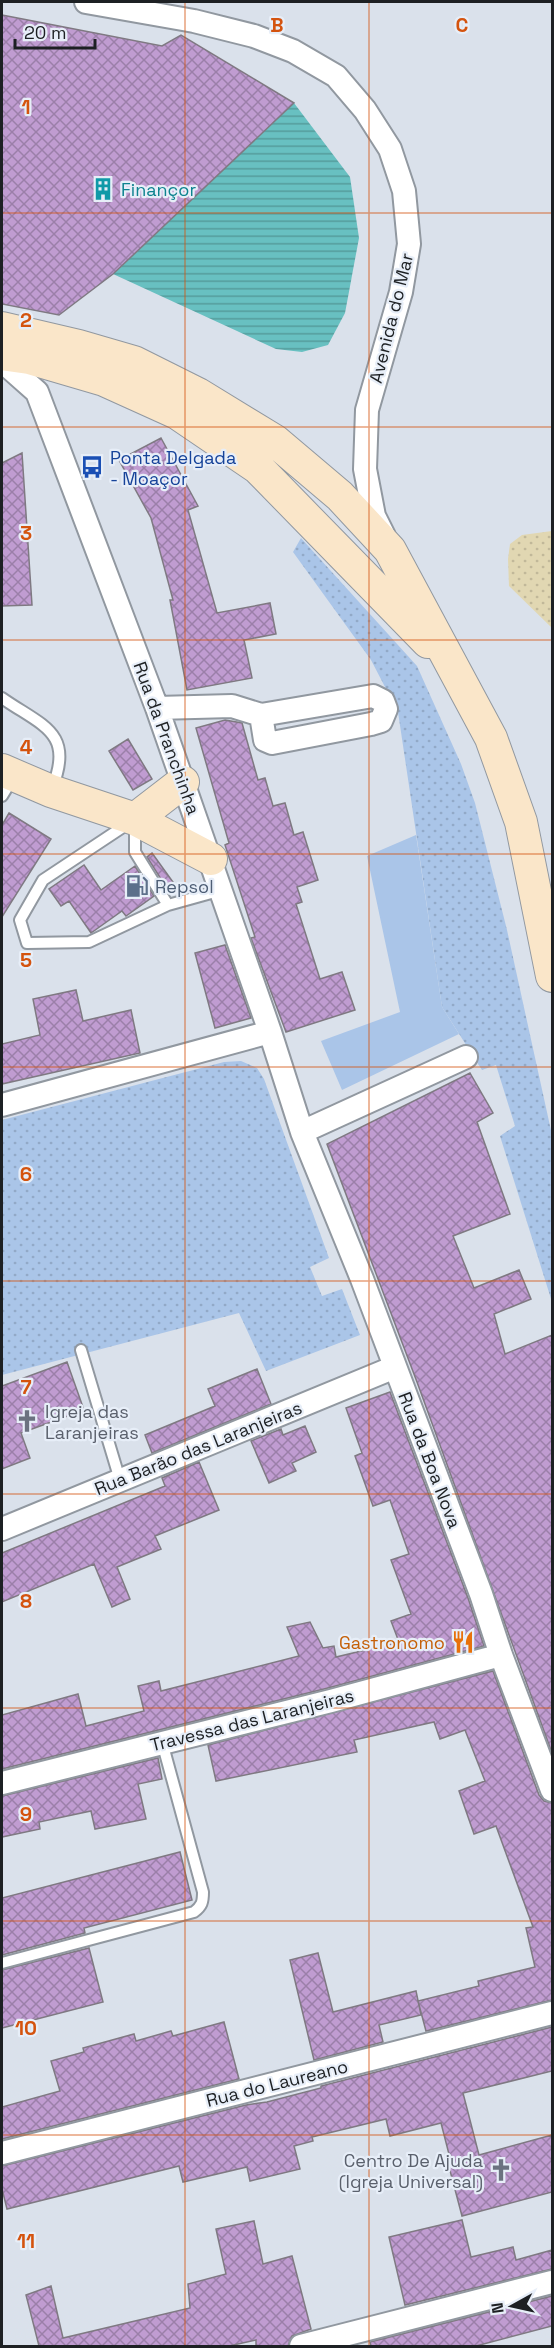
<svg xmlns="http://www.w3.org/2000/svg" width="554" height="2348" viewBox="0 0 554 2348" font-family="'Space Grotesk',sans-serif">
<style>
.grass{fill:url(#grass-dots)}
.sand{fill:url(#sand-dots)}
.garden{fill:#aac5e8}
.water{fill:url(#water-rules)}
.building{fill:url(#building-cross-hatch);stroke:#7f7982;stroke-width:1.5}
.lines{fill:none;stroke-linecap:round;stroke-linejoin:round}
.service-casing{stroke:#9198a0;stroke-width:14}
.minor-casing{stroke:#9198a0;stroke-width:26}
.secondary-casing{stroke:#9198a0;stroke-width:34}
.service{stroke:#fff;stroke-width:10}
.minor{stroke:#fff;stroke-width:22}
.secondary{stroke:#fae6c9;stroke-width:32}
.grid{fill:none;stroke:#d4530e;stroke-width:1.5;stroke-opacity:0.55}
.labels{text-anchor:middle;dominant-baseline:central;stroke-width:4.5;stroke-linejoin:round;paint-order:stroke}
.culture-label{font-size:18px;fill:#0d838f;stroke:#e7eef8;text-anchor:start}
.street-label{font-size:18px;fill:#1d2023;stroke:#e7eef8}
.transit-label{font-size:18px;fill:#164399;stroke:#e7eef8;text-anchor:start}
.service-label{font-size:18px;fill:#4e5e75;stroke:#e7eef8;text-anchor:start}
.worship-label{font-size:18px;fill:#5b616d;stroke:#e7eef8;text-anchor:start}
.food-label{font-size:18px;fill:#c56008;stroke:#e7eef8;text-anchor:end}
.grid-label{font-size:20px;text-anchor:middle;font-weight:bold;fill:#d4530e;stroke:#e7eef8;stroke-width:4.5;stroke-linejoin:round;paint-order:stroke}
</style>
<defs>
<pattern id="grass-dots" width="8" height="8" patternUnits="userSpaceOnUse" patternTransform="scale(1.5)"><rect width="8" height="8" fill="#aac5e8"/><path d="M2 2h.1M6 6h.1" fill="none" stroke="#92a9c7" stroke-width="1.8" stroke-linecap="round"/></pattern>
<pattern id="sand-dots" width="8" height="8" patternUnits="userSpaceOnUse" patternTransform="scale(1.5)"><rect width="8" height="8" fill="#e1d7b2"/><path d="M2 2h.1M6 6h.1" fill="none" stroke="#c1b899" stroke-width="1.8" stroke-linecap="round"/></pattern>
<pattern id="water-rules" width="6" height="5" patternUnits="userSpaceOnUse" patternTransform="scale(1.5)"><rect width="6" height="5" fill="#68c0c1"/><path d="M0 2.5h6" fill="none" stroke="#559c9c"/></pattern>
<pattern id="building-cross-hatch" width="8" height="8" patternUnits="userSpaceOnUse" patternTransform="scale(1.5)"><rect width="8" height="8" fill="#c09cd1"/><path d="M0 0l8 8M0 8l8-8" fill="none" stroke="#9b7fa9"/></pattern>
</defs>
<rect width="100%" height="100%" fill="#dae1eb"/>
<!-- grass -->
<path class="grass" d="M301 538 417 666 461 764 475 803 507 930 552 1135V1302L500 1136 515 1126 496 1065 482 1070 442 1007 398 712 371 660 293 552Z
M241 1061 257 1068 264 1079 329 1258 310 1267 322 1296 342 1289 360 1335 266 1371 239 1313 2 1375V1120L224 1062Z"/>
<!-- sand -->
<path class="sand" d="M552 531V628L509 586 508 559 510 544 522 535Z"/>
<!-- garden -->
<path class="garden" d="M416 835 442 1007 459 1034 342 1090 321 1041 400 1012 367 856Z"/>
<!-- water -->
<path class="water" d="M294 103 350 177 359 238 345 313 328 345 302 352 276 349 113 274Z"/>
<!-- building -->
<path class="building" d="M2 15 162 46 181 35 294 103 113 274 59 315 2 304Z
M161 438 198 506 188 510 217 613 270 603 276 634 244 640 252 678 187 690 170 600H173L151 518 119 460Z
M22 453 32 605 2 606V463Z
M225 720 242 723 258 780 265 778 273 806 285 803 294 835 303 832 318 880 297 887 302 902 296 904 320 979 342 972 355 1010 286 1032 251 938 255 937 225 845 229 843 196 728Z
M128 739 152 779 133 790 109 751Z
M9 813 51 839 2 917V825Z
M152 853 173 882 166 887 147 857Z
M84 865 101 890 135 866 154 896 126 916 122 911 91 933 69 901 61 906 49 889Z
M225 945 251 1018 215 1028 195 953Z
M76 990 83 1021 131 1010 140 1053 2 1084V1044L40 1035 33 999Z
M470 1073 493 1113 477 1122 510 1214 453 1236 474 1288 519 1270 531 1299 494 1314 505 1354 552 1335V1753L417 1382 327 1144Z
M67 1362 84 1410 21 1433 30 1458 2 1469V1386Z
M257 1369 271 1404 152 1453 145 1435 215 1406 208 1389Z
M390 1392 468 1598 484 1646 328 1688 2 1769V1715L78 1694 86 1726 144 1711 138 1686 159 1681 161 1691 299 1656 287 1627 310 1622 323 1648 334 1646 336 1657 399 1642 391 1621 411 1614 391 1560 409 1554 390 1500 373 1506 355 1456 362 1453 346 1408Z
M305 1426 316 1452 292 1463 296 1471 269 1483 251 1441 281 1429 283 1435Z
M199 1462 219 1510 155 1536 161 1549 117 1567 130 1599 112 1607 94 1564 2 1602V1553L165 1486 162 1478Z
M493 1671 539 1795 544 1801 552 1803V2000L426 2031 418 2001 479 1986 478 1981 535 1967 526 1928 533 1927 496 1826 474 1834 459 1791 485 1781 465 1730 440 1739 434 1722 354 1740 357 1752 216 1781 208 1745Z
M158 1758 162 1779 138 1784 146 1819 95 1829 91 1811 39 1822 40 1829 2 1837V1796Z
M180 1852 192 1900 84 1928 85 1933 2 1955V1898Z
M89 1948 103 2002 2 2028V1970Z
M318 1953 333 2012 416 1991 421 2015 379 2025 383 2042 314 2060 290 1960Z
M224 2022 239 2079 2 2139V2107L60 2091 51 2061 84 2052 83 2048 134 2034 136 2041 171 2031 173 2036Z
M552 2027V2071L463 2093 479 2155 552 2135V2192L462 2216 448 2163 451 2162 441 2123 390 2136 386 2119 312 2137 313 2141 294 2146 300 2169 250 2181 247 2167 183 2182 179 2166 7 2209 2 2189V2166L246 2105 267 2102 321 2088V2086Z
M462 2220 471 2257 513 2247 516 2260 552 2250V2269L405 2305 389 2237Z
M254 2221 263 2264 292 2256 311 2329 292 2336 288 2346H256V2340L229 2346H39L26 2295 51 2286 63 2338 190 2308 188 2284 226 2274 216 2229Z
M552 2296V2326L476 2346H371L370 2342Z"/>
<g class="lines">
<!-- service casing -->
<g class="service-casing">
<path id="service" d="M2 698C42 726 75 732 52 788
M2 796 13 778
M168 905 135 852V819L43 880 20 920 27 943 89 942 168 905 222 890
M81 1350 120 1480
M2 1963 194 1912C202 1906 203 1902 203 1892L162 1742"/>
</g>
<!-- minor casing -->
<g class="minor-casing">
<path id="minor" d="M86 2 194 21 254 36 293 51 336 76 365 110 390 149 404 191 409 244 401 292 367 410 365 469 374 516 384 536
M2 361 37 392 157 708 270 1032 302 1132 362 1279 481 1594 501 1655 552 1790
M157 708 232 706 261 715 373 696 383 701 386 709 381 721 371 724 272 743 265 740 261 715
M2 1105 270 1032
M302 1132 466 1057
M2 1529 395 1367
M2 1783 331 1701 501 1655
M2 2153 552 2013
M301 2346 552 2282"/>
</g>
<!-- secondary casing -->
<g class="secondary-casing">
<path id="secondary" d="M2 328 79 346 134 362 198 394 275 441 340 496 390 550 491 738 521 822 552 976
M2 354 29 358 104 380 177 413 258 468 428 642
M2 770 51 791 135 819 211 859
M135 819 183 782"/>
</g>
<!-- service -->
<use href="#service" class="service"/>
<!-- minor -->
<use href="#minor" class="minor"/>
<!-- secondary -->
<use href="#secondary" class="secondary"/>
</g>
<!-- grid -->
<path class="grid" d="M185 2V2346M369 2V2346M2 213H552M2 427H552M2 640H552M2 854H552M2 1067H552M2 1281H552M2 1494H552M2 1708H552M2 1921H552M2 2135H552"/>
<!-- icons -->
<defs>
<g id="building-bare" transform="scale(1.8)"><path d="M-4-6H4V6H1V3H-1V6H-4ZM-2.5-4.3h1.7v1.8h-1.7ZM.8-4.3h1.7v1.8H.8ZM-2.5-1h1.7V.8h-1.7ZM.8-1h1.7V.8H.8Z" fill="#0f9aa8" stroke="#e7eef8" stroke-width="2.5" paint-order="stroke"/></g>
<g id="bus-bare" transform="scale(1.8)"><path d="M-5-6H5V4H4V6H2V4H-2V6H-4V4H-5ZM-3.5-4V0h7V-4ZM-3.5 1.2v1.5H-2V1.2ZM2 1.2v1.5H3.5V1.2Z" fill="#1a4fb4" stroke="#e7eef8" stroke-width="2.5" paint-order="stroke"/></g>
<g id="fuel-bare" transform="scale(1.8)"><path d="M-5.5-6h7V0h2V4h1.3V-2.5L3-4.5l.8-.8L6-3V5H2.5V1h-1V6h-7ZM-4.2-4.7v3.2H.2V-4.7Z" fill="#5c6f8a" stroke="#e7eef8" stroke-width="2.5" paint-order="stroke"/></g>
<g id="church-bare" transform="scale(1.8)"><path d="M-1.2-6h2.4v3.5h3.3v2.4h-3.3V6h-2.4V-.1h-3.3v-2.4h3.3Z" fill="#6b7280" stroke="#e7eef8" stroke-width="2.5" paint-order="stroke"/></g>
<g id="restaurant-bare" transform="scale(1.8)"><path d="M-5-6h1v4h1v-4h1v4h1v-4h1v5L-1.5 .5V6h-2V.5L-5-1ZM5-6V6H3V1.5H1.5Q1.5-4 5-6Z" fill="#e8710a" stroke="#e7eef8" stroke-width="2.5" paint-order="stroke"/></g>
</defs>
<g fill-rule="evenodd">
<use href="#building-bare" x="103" y="189"/>
<use href="#bus-bare" x="92" y="467"/>
<use href="#fuel-bare" x="137" y="886"/>
<use href="#church-bare" x="27" y="1421"/>
<use href="#restaurant-bare" x="463" y="1642"/>
<use href="#church-bare" x="501" y="2170"/>
</g>
<g class="labels">
<!-- culture labels -->
<g class="culture-label">
<text x="121" y="189">Finançor</text>
</g>
<!-- street labels -->
<g class="street-label">
<text transform="translate(391 318) rotate(-76)">Avenida do Mar</text>
<text transform="translate(167 738) rotate(70)">Rua da Pranchinha</text>
<text transform="translate(198 1448) rotate(-22)">Rua Barão das Laranjeiras</text>
<text transform="translate(430 1460) rotate(69)">Rua da Boa Nova</text>
<text transform="translate(252 1720) rotate(-14)">Travessa das Laranjeiras</text>
<text transform="translate(277 2083) rotate(-14)">Rua do Laureano</text>
</g>
<!-- transit labels -->
<g class="transit-label">
<text x="110" y="457">Ponta Delgada<tspan x="110" dy="21">- Moaçor</tspan></text>
</g>
<!-- service labels -->
<g class="service-label">
<text x="155" y="886">Repsol</text>
</g>
<!-- worship labels -->
<g class="worship-label">
<text x="45" y="1411">Igreja das<tspan x="45" dy="21">Laranjeiras</tspan></text>
<text x="483" y="2160" text-anchor="end">Centro De Ajuda<tspan x="483" dy="21">(Igreja Universal)</tspan></text>
</g>
<!-- food labels -->
<g class="food-label">
<text x="445" y="1642">Gastronomo</text>
</g>
</g>
<g class="grid-label">
<text x="277" y="32">B</text>
<text x="462" y="32">C</text>
<text x="26" y="114">1</text>
<text x="26" y="327">2</text>
<text x="26" y="540">3</text>
<text x="26" y="754">4</text>
<text x="26" y="967">5</text>
<text x="26" y="1181">6</text>
<text x="26" y="1394">7</text>
<text x="26" y="1608">8</text>
<text x="26" y="1821">9</text>
<text x="26" y="2035">10</text>
<text x="26" y="2248">11</text>
</g>
<!-- border -->
<rect width="554" height="2348" fill="none" stroke="#1d2023" stroke-width="6"/>
<!-- north arrow -->
<g transform="translate(512 2306) rotate(262)" stroke="#e7eef8" stroke-width="4.5" paint-order="stroke">
<path d="M0-4.5L10 22L0 15L-10 22Z" fill="#1d2023"/>
<text y="-9" font-size="16" font-weight="bold" text-anchor="middle" fill="#1d2023">N</text>
</g>
<!-- scale -->
<path d="M15 39v9h80v-9" fill="none" stroke="#1d2023" stroke-width="3"/>
<text x="24" y="39" font-size="18" fill="#1d2023" stroke="#e7eef8" stroke-width="4.5" paint-order="stroke">20 m</text>
</svg>
